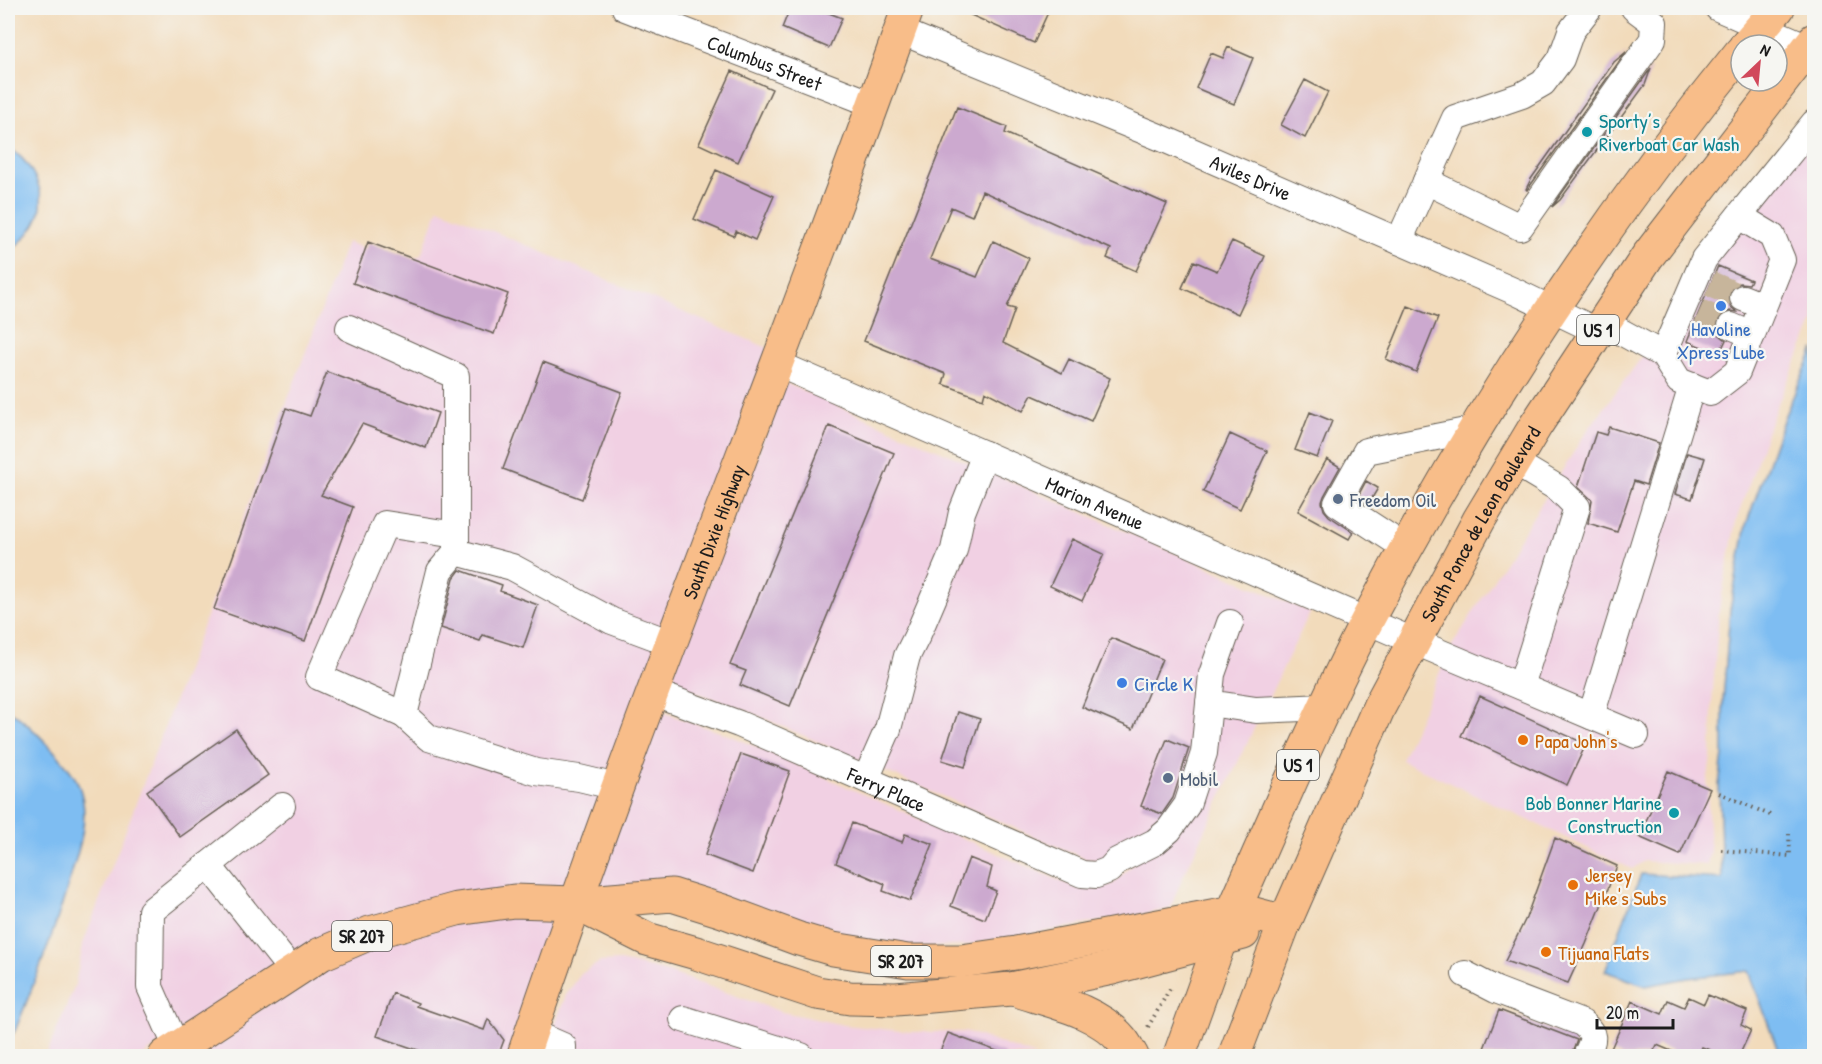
<svg xmlns="http://www.w3.org/2000/svg" width="1822" height="1064" viewBox="0 0 1822 1064" font-family="'Patrick Hand',sans-serif">
<style>
.built{fill:#f1d0e3}
.water{fill:#7ebdf2;stroke:#4d6c87;stroke-width:1.5}
.building{fill:#cca9cf}
.lines{fill:none;stroke-linecap:round;stroke-linejoin:round}
.minor-tunnel{stroke:#c7b59b;stroke-width:26;stroke-dasharray:26 13;stroke-linecap:butt}
.minor-casing{stroke:#675f54;stroke-width:28}
.major-casing{stroke:#675f54;stroke-width:34}
.highway-casing{stroke:#675f54;stroke-width:35}
.path{stroke:#675f54;stroke-width:4;stroke-dasharray:1.5 4.5;stroke-linecap:butt}
.minor{stroke:#fff;stroke-width:26}
.major{stroke:#f8bd89;stroke-width:32}
.highway{stroke:#f8bd89;stroke-width:33}
.culture-dot{fill:#0f9aa8;stroke:#f6f6f2;stroke-width:2}
.shop-dot{fill:#3f7fe0;stroke:#f6f6f2;stroke-width:2}
.service-dot{fill:#5c6f8a;stroke:#f6f6f2;stroke-width:2}
.food-dot{fill:#e8710a;stroke:#f6f6f2;stroke-width:2}
.labels{text-anchor:middle;dominant-baseline:central;stroke-width:4.5;stroke-linejoin:round;paint-order:stroke}
.shield{fill:#f6f6f2;stroke:#5d5d5c;stroke-width:1.5}
.shield-label{font-size:18px;font-weight:bold;fill:#1c1c1c}
.street-label{font-size:20px;fill:#1c1c1c;stroke:#f6f6f2}
.culture-label{font-size:20px;fill:#0d838f;stroke:#f6f6f2;text-anchor:start}
.shop-label{font-size:20px;fill:#366cbe;stroke:#f6f6f2}
.service-label{font-size:20px;fill:#4e5e75;stroke:#f6f6f2;text-anchor:start}
.food-label{font-size:20px;fill:#c56008;stroke:#f6f6f2;text-anchor:start}
</style>
<rect width="100%" height="100%" fill="#f6f6f2"/>
<filter id="ink" filterUnits="userSpaceOnUse"><feTurbulence type="fractalNoise" baseFrequency=".0167" numOctaves="2"/><feDisplacementMap in="SourceGraphic" scale="12" xChannelSelector="R" yChannelSelector="G"/><feConvolveMatrix kernelMatrix="1 2 1 2 8 2 1 2 1" color-interpolation-filters="sRGB"/></filter>
<filter id="wash" filterUnits="userSpaceOnUse"><feTurbulence type="fractalNoise" baseFrequency=".008" numOctaves="4" result="noise"/><feDisplacementMap in="SourceGraphic" scale="24" xChannelSelector="R" yChannelSelector="G"/><feGaussianBlur stdDeviation="1.35" result="paint"/><feColorMatrix in="noise" values="0 0 0 0 0 0 0 0 0 0 0 0 0 0 0 0 0 1.4 0 .05"/><feComposite in="paint" operator="in"/></filter>
<g filter="url(#wash)">
<rect width="100%" height="100%" fill="#f2dbbb"/>
<!-- built -->
<path class="built" d="M1814 125V321L1775 410 1736 521 1719 610 1712 702 1711 756 1707 784 1710 852 1707 865 1644 861 1632 869 1401 760 1450 649 1587 431Z
M439 208 770 349 566 888 258 976 142 1056H46L75 985 83 944 347 242 405 264 421 255Z
M785 383 1310 612 1181 881 1170 909 962 946 910 947 876 943 595 887 659 711 734 737 1076 888 1094 889 1113 884 1136 861 1119 841 1103 858 1096 860 1086 859 745 710 670 683Z
M513 916 557 917 509 1056H189L326 967 373 947 458 923Z
M620 961 668 972 782 1012 844 1025 910 1032H968L1036 1056H543L566 995 581 974 600 962Z"/>
<!-- water -->
<path class="water" d="M8 148C28 158 46 188 40 212 36 228 21 243 8 252Z
M1814 349V1056H1780L1749 971 1688 978 1646 986 1605 971 1641 874 1722 879 1719 785 1723 755V701L1730 610 1746 525 1785 415Z
M8 710C26 720 72 766 79 786 92 820 76 857 67 889 52 938 34 984 15 1031L8 1041Z"/>
<g id="blocks">
<!-- building -->
<path class="building" d="M790 8H816L842 18 829 48 782 28Z
M955 8H1050L1034 43Z
M1228 47 1253 58 1234 104 1196 88 1211 53 1223 58Z
M1626 52 1527 190 1526 189 1531 179 1614 62Z
M1651 68 1645 85 1560 200 1552 207Z
M732 71 772 89 738 162 699 144Z
M1305 80 1328 92 1305 138 1281 125Z
M957 107 1007 127 1005 133 1167 204 1136 271 1107 258 1111 249 982 191 972 216 951 207 930 259 977 277 993 241 1029 258 1007 307 1015 309 1003 343 1062 373 1069 359 1110 378 1091 421 1032 395 1023 411 985 391 983 399 943 384 946 374 864 341Z
M716 170 774 196 755 240 736 231 734 236 694 219Z
M1232 241 1265 256 1238 314 1182 288 1194 261 1217 271Z
M368 242 508 294 494 334 353 283Z
M1718 266 1751 280 1749 284 1740 283 1733 287 1729 292 1728 301 1731 307 1737 312 1730 311 1723 314 1717 321 1716 328 1719 334 1726 340 1719 354 1687 341Z
M1408 306 1438 318 1416 372 1386 359Z
M543 362 622 392 582 499 503 469Z
M327 372 438 413 426 448 362 424 321 495 353 507 305 641 214 609 286 408 310 416Z
M1310 412 1332 421 1317 458 1295 450Z
M829 426 894 453 790 706 740 685 746 671 730 665Z
M1609 427 1659 443 1646 485 1634 481 1617 532 1588 523 1592 500 1578 487 1596 432 1606 435Z
M1230 434 1267 451 1240 509 1203 492Z
M1687 453 1705 458 1692 499 1675 494Z
M1327 459 1340 467 1324 496 1322 502 1324 510 1329 516 1353 532 1349 539 1298 511Z
M1366 481 1378 488 1368 505 1357 498Z
M1072 539 1104 554 1082 601 1050 586Z
M460 570 502 585 500 591 538 605 523 648 483 635 480 641 441 628 454 578Z
M1111 638 1162 659 1133 729 1082 707Z
M1480 696 1586 744 1567 785 1461 736Z
M958 712 980 719 965 767 942 760Z
M236 729 268 775 180 837 147 791Z
M1167 739 1189 748 1173 798 1162 814 1141 806Z
M741 754 790 771 753 873 705 855Z
M1668 771 1710 789 1680 855 1639 837Z
M852 823 902 842 905 834 933 844 910 901 883 891 885 884 836 863Z
M1555 838 1617 866 1586 944 1568 983 1505 961 1526 918Z
M969 858 992 867 987 887 996 891 985 919 951 906Z
M393 993 418 1003 416 1006 484 1030 488 1019 504 1040 498 1056H435L377 1036Z
M1708 995 1747 1011 1741 1025 1751 1030 1739 1056H1725L1702 1047 1698 1056H1683L1657 1045 1651 1056H1622L1610 1051 1632 1001 1662 1014 1668 1000 1684 1007 1689 997 1704 1004Z
M1499 1010 1577 1040 1571 1056H1481Z
M948 1033 1005 1054V1056H938Z"/>
</g>
</g>
<g filter="url(#ink)">
<use href="#blocks" fill-opacity="0" stroke="#675f54" stroke-width="1.5"/>
<g class="lines">
<!-- minor-tunnel -->
<path class="minor-tunnel" d="M1710 284 1743 298
M1699 312 1731 326"/>
<!-- minor casing -->
<g class="minor-casing">
<g id="minor">
<path id="s1" d="M625 8 873 104"/>
<path d="M1718 8 1808 47"/>
<path id="s2" d="M900 31 1164 139 1516 292 1597 331"/>
<path d="M1426 181 1520 227 1653 39 1654 23 1634 8"/>
<path d="M1399 241 1455 118 1522 95 1543 83 1561 59 1571 31 1589 8"/>
<path d="M1743 298 1763 306"/>
<path d="M1603 322 1663 355 1679 381 1710 393 1737 372 1782 260 1772 236 1739 216"/>
<path d="M1731 326 1752 335"/>
<path d="M349 328 456 376V551"/>
<path d="M1663 355 1704 259 1814 123"/>
<path id="s3" d="M778 364 1413 641 1636 735"/>
<path d="M1514 462 1559 489 1577 507 1521 686"/>
<path d="M1406 548 1337 503 1366 451 1476 429"/>
<path id="s4" d="M652 692 739 724 1082 874 1096 875 1109 870 1117 861 1155 842 1169 830 1187 805 1204 753 1212 674 1230 623"/>
<path d="M1209 703 1256 710 1325 707"/>
<path d="M404 715 319 677 385 524 456 535"/>
<path d="M1591 716 1692 386"/>
<path d="M866 779 888 729 907 656 918 634 954 550 962 512 985 454"/>
<path d="M617 787 579 778 536 772 429 738 404 715 440 571 456 552 512 567 612 621 671 643"/>
<path d="M208 865 292 971"/>
<path d="M1465 974 1496 990 1582 1023C1597 1035 1593 1040 1586 1056"/>
<path d="M683 1019 801 1056"/>
<path d="M531 1032 563 1046V1056"/>
<path d="M177 1048 150 987 151 911 282 806"/>
</g>
</g>
<!-- major casing -->
<g class="major-casing">
<g id="major">
<path id="s5" d="M523 1056C641 703 784 359 908 8"/>
<path d="M1179 1056 1221 939"/>
<path d="M1234 1056 1285 922"/>
</g>
</g>
<!-- highway casing -->
<g class="highway-casing">
<g id="highway">
<path d="M1746 45 1778 8"/>
<path d="M575 903 647 939 696 953 817 993 850 998 896 999 1011 989 1112 968 1243 933"/>
<path id="s6" d="M1285 922 1379 707 1479 520 1536 425 1647 257 1814 40"/>
<path d="M1221 939C1269 832 1314 723 1368 619 1474 417 1598 228 1741 52"/>
<path d="M1013 989C1049 1001 1096 1009 1122 1040 1126 1045 1129 1051 1132 1056"/>
<path d="M165 1056 321 954 370 933 457 909 514 901 575 903 672 895 723 911 799 939 833 949 908 961H961L1016 953 1233 912 1254 914 1285 922"/>
</g>
</g>
<!-- path -->
<path class="path" d="M1719 793 1770 815
M1721 850 1790 856 1789 834
M1148 1027 1171 987"/>
<!-- minor -->
<use href="#minor" class="minor"/>
<!-- major -->
<use href="#major" class="major"/>
<!-- highway -->
<use href="#highway" class="highway"/>
</g>
</g>
<!-- markers -->
<g class="culture-dot">
<circle cx="1587" cy="132" r="6"/>
<circle cx="1674" cy="813" r="6"/>
</g>
<g class="shop-dot">
<circle cx="1721" cy="306" r="6"/>
<circle cx="1122" cy="683" r="6"/>
</g>
<g class="service-dot">
<circle cx="1338" cy="499" r="6"/>
<circle cx="1168" cy="778" r="6"/>
</g>
<g class="food-dot">
<circle cx="1523" cy="740" r="6"/>
<circle cx="1573" cy="885" r="6"/>
<circle cx="1546" cy="952" r="6"/>
</g>
<g class="labels">
<!-- shield labels -->
<g class="shield">
<rect x="1577" y="315" width="42" height="30" rx="4.5"/>
<rect x="1277" y="750" width="42" height="30" rx="4.5"/>
<rect x="332" y="921" width="60" height="30" rx="4.5"/>
<rect x="871" y="946" width="60" height="30" rx="4.5"/>
</g>
<g class="shield-label">
<text x="1598" y="330">US 1</text>
<text x="1298" y="765">US 1</text>
<text x="362" y="936">SR 207</text>
<text x="901" y="961">SR 207</text>
</g>
<!-- street labels -->
<g class="street-label">
<text stroke="none"><textPath href="#s1" startOffset="150">Columbus Street</textPath></text>
<text stroke="none"><textPath href="#s2" startOffset="380">Aviles Drive</textPath></text>
<text stroke="none"><textPath href="#s3" startOffset="346">Marion Avenue</textPath></text>
<text stroke="none"><textPath href="#s6" startOffset="444">South Ponce de Leon Boulevard</textPath></text>
<text stroke="none"><textPath href="#s5" startOffset="558">South Dixie Highway</textPath></text>
<text stroke="none"><textPath href="#s4" startOffset="254">Ferry Place</textPath></text>
</g>
<!-- culture labels -->
<g class="culture-label">
<text x="1599" y="120">Sporty’s<tspan x="1599" dy="23">Riverboat Car Wash</tspan></text>
<text x="1662" y="802" text-anchor="end">Bob Bonner Marine<tspan x="1662" dy="23">Construction</tspan></text>
</g>
<!-- shop labels -->
<g class="shop-label">
<text x="1721" y="328">Havoline<tspan x="1721" dy="23">Xpress Lube</tspan></text>
<text x="1134" y="683" text-anchor="start">Circle K</text>
</g>
<!-- service labels -->
<g class="service-label">
<text x="1350" y="499">Freedom Oil</text>
<text x="1180" y="778">Mobil</text>
</g>
<!-- food labels -->
<g class="food-label">
<text x="1535" y="740">Papa John's</text>
<text x="1585" y="874">Jersey<tspan x="1585" dy="23">Mike's Subs</tspan></text>
<text x="1558" y="952">Tijuana Flats</text>
</g>
</g>
<!-- margin -->
<rect width="1822" height="1064" fill="none" stroke="#f6f6f2" stroke-width="30"/>
<!-- north arrow -->
<g transform="translate(1759 63) rotate(26)"><circle r="28" fill="#f6f6f2" stroke="#9f9f9c" stroke-width="1.5"/>
<path d="M0-4.5L10 22L0 15L-10 22Z" fill="#d1495b"/>
<text y="-9" font-size="16" font-weight="bold" text-anchor="middle" fill="#1c1c1c">N</text>
</g>
<!-- scale -->
<path d="M1597 1019v9h76v-9" fill="none" stroke="#1c1c1c" stroke-width="3"/>
<text x="1606" y="1019" font-size="18" fill="#1c1c1c" stroke="#f6f6f2" stroke-width="4.5" paint-order="stroke">20 m</text>
</svg>
